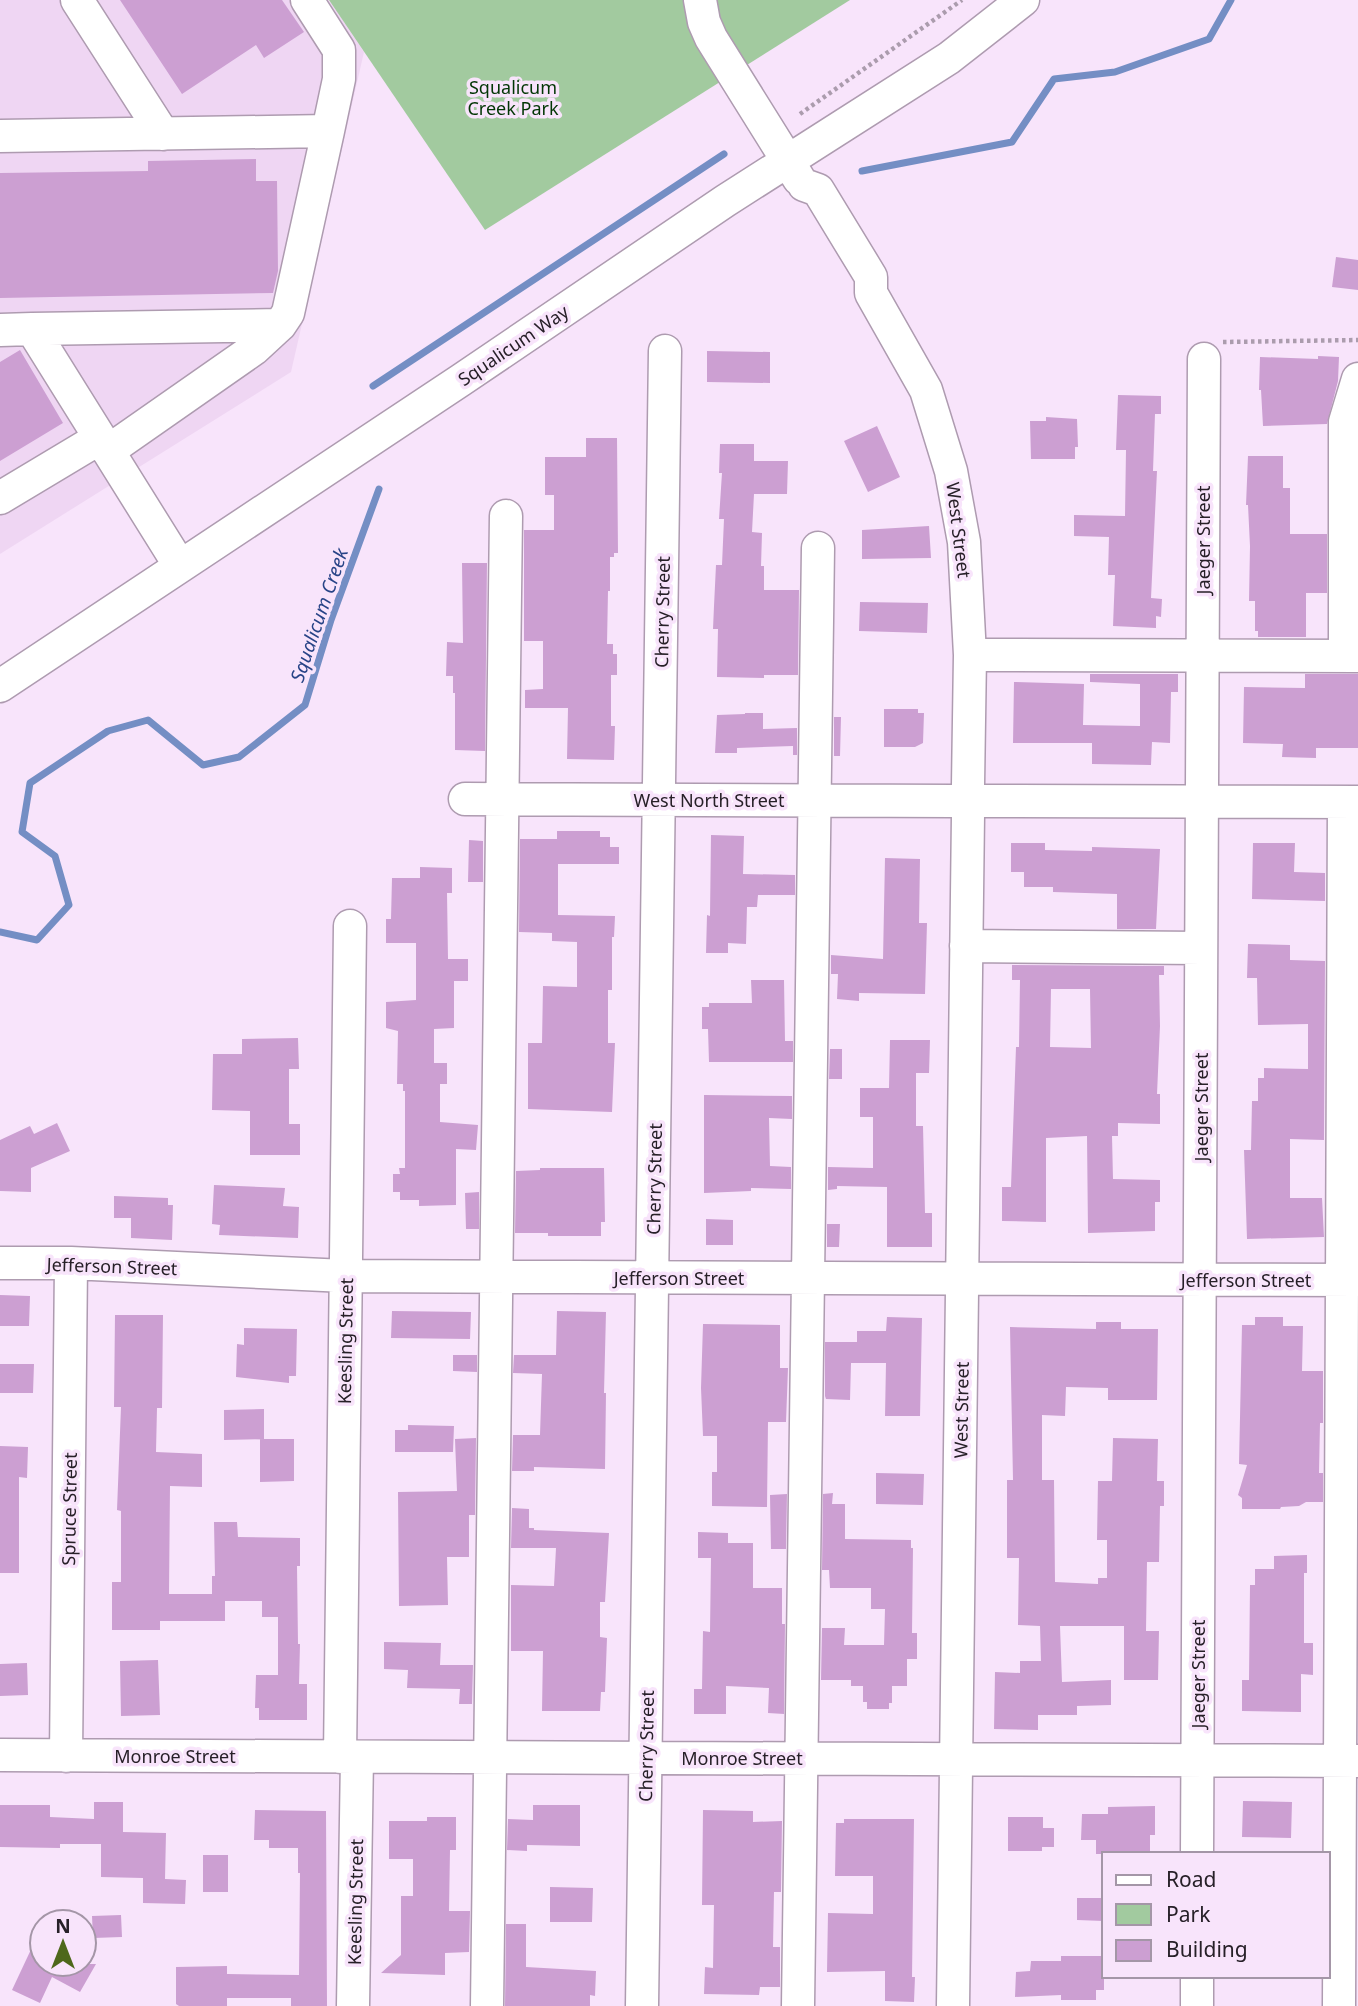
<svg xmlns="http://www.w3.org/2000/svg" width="1358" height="2006" viewBox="0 0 1358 2006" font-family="'Noto Sans',sans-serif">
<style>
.built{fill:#efd6f3}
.green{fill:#a2ca9f}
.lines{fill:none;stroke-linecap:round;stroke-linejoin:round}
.stream{stroke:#748ec4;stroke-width:7}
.building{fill:#cc9fd2;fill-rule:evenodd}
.minor-casing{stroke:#ae9bb0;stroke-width:35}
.path{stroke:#ab9cad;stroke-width:4.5;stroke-dasharray:3.5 3.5;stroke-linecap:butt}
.minor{stroke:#fff;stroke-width:32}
.labels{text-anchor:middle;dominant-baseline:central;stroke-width:7;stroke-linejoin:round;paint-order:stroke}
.park-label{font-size:18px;fill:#023604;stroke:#f8e4fb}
.street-label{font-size:18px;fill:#272028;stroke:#f8e4fb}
.water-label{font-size:19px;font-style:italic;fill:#284487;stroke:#f8e4fb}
</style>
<rect width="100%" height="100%" fill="#f8e4fb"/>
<!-- built -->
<path class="built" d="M0 0H329L364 52 291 372 0 554Z"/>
<!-- green -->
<path class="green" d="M329 0H850L485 230Z"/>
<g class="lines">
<!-- stream -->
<path class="stream" d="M862 171 1012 142 1054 79 1115 72 1209 39 1231 0
M373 386 724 154
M0 932 37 940 69 905 55 856 22 832 30 783 108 731 148 720 203 765 239 757 305 705 331 620 379 489"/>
</g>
<!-- building -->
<path class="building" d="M120 0H282L304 32 264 58 256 45 182 94Z
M256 159V181H277L278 271 273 293 0 298V173L148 171V161Z
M1336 257 1358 260V290L1332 287Z
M20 350 63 423 0 461V362Z
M707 351 770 352V383L707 382Z
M1318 356 1339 357 1338 381 1327 424 1263 426 1261 390H1259L1260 357 1318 359Z
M1118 395 1161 396V414H1155L1153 471H1157L1151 598 1162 599 1161 617 1156 616V628L1113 626 1115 575H1108L1109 537 1074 536V515L1125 516 1126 450H1116Z
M1046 417 1077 419 1078 447H1075V459H1031L1030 421H1046Z
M877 426 900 477 868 492 844 441Z
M586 438H617L618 553H614V557H610V591H608L607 644H613V654H617V675H611V726H615L614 760 567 759 568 708H525V690L543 689V641H524V530H554V495H545V457H586Z
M720 444H754V461H788L787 494H754L752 532 762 533 761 566H764V590H799L798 675H764V678L717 677 718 629H713L714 606 716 565H722L724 519H719L722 473H719Z
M1248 456H1283V488H1290V534H1327V593H1306V637H1258V631H1255V601H1249L1250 546 1248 505H1246Z
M929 526 931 558 862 559V530Z
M462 563H487L485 751 455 750V693H453V676H446L447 642 463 643Z
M860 602 928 603 927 633 859 631Z
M1090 674H1178V692H1171L1170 743 1152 742 1151 765 1092 764V743H1013L1014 682 1084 684 1083 725 1140 726V684L1090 682Z
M1305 674H1358V748H1316V758L1282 757 1283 744 1243 743 1244 687 1305 688Z
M884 709H918V713H924L923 743 915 747H884Z
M745 713H763V729L797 728V755H793V746L737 748V753H715L717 715 745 714Z
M834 717H841L840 756H834Z
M557 831H600V837H610V847H619V864H558V915L615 916 614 937H612V990H608V1043H615L612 1112 528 1109V1043H542L543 986 577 987V942L552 941V933L519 932 520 839H557Z
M711 835 744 836 743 874 795 875V895H758L757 907H747L746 944 728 943V953H706L707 915 710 916Z
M469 840 483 841V882H468Z
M1011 843H1045V850L1092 851V847L1160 849 1156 929H1117V894L1053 892V887H1024V872H1011Z
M1253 843H1295L1294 872 1325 873V901L1252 899Z
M885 858 920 859 919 923H927L925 994 859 993V1001L837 999 838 974H831V955L883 959Z
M420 867 452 868V893H447L448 959H468V981H454V1028L434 1029V1063H447V1084H440V1122L478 1125 476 1150 456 1149V1205L419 1206V1200H400V1192H393V1174H400L399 1168H405V1091H403V1084H397L398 1031 386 1028V1002L416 1000V943H386V919H391L392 878H420Z
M1248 944 1290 945V960L1325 961 1324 1140 1290 1139V1198H1322L1324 1237 1247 1239 1244 1150H1251L1252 1101H1258V1078H1264V1068L1308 1069V1024L1258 1025 1257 978H1247Z
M1012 965 1164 966V975H1159L1160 1026 1157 1094H1160V1124L1118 1123V1136H1112L1113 1179 1160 1180V1202H1155V1231L1088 1233 1087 1136 1046 1138V1222L1002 1221V1187H1011L1016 1047H1019L1020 980H1012ZM1051 989H1090L1091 1048 1050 1047Z
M751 980H784L785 1041H793V1062H709L708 1029H702V1007H709V1003H752Z
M298 1038 299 1069H289V1124H300V1155H250V1111L212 1110 213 1054H242V1039Z
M890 1040H930L929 1073H916V1126H923L925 1213H932V1247H887V1187L837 1186V1189L828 1190V1167L873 1168V1117H860V1088H889Z
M830 1049H842V1079H829Z
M704 1095 792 1096V1119L769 1118 770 1166 791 1167V1189L751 1188V1191L704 1193Z
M57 1123 70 1151 31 1168V1192L0 1191V1140L30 1126 34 1134Z
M540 1168H604L605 1222H601V1236H548V1233H515L516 1171 540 1170Z
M214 1185 285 1188 283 1206 299 1207 298 1238 219 1235 220 1225 212 1224Z
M479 1192V1229H466L465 1193Z
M114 1196 168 1198V1205H173L172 1240 131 1238V1218H114Z
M706 1219 733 1220V1245H706Z
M827 1224H840L839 1247H827Z
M0 1295 30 1296 29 1326H0Z
M392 1311 471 1312 470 1339 391 1338Z
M557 1311 606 1312 604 1393H606L605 1469 534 1467V1471H512L513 1435H540L542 1374 513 1373 514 1355H556Z
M115 1315H163L162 1408H157L156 1452 202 1454V1487L170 1486 169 1594H212V1576H215L214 1522H237L238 1537 300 1538V1566H297L298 1644H300L299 1684H307V1720H259V1708H255L256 1675H278V1617H262V1601H225V1621H160V1630H112V1582H121V1511L117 1510 121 1407H114Z
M887 1317 922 1318 920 1416H885L886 1363H851L850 1400 826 1399 825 1396V1342H857V1331H886Z
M1255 1317H1283V1326H1303L1302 1371H1323V1423H1320L1319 1473H1323V1502H1306L1299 1506 1281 1507 1280 1509H1242V1498L1238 1495 1247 1465 1239 1464 1242 1325H1255Z
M1096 1322H1121V1329H1158L1157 1400H1108V1388L1066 1387 1065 1416 1042 1415V1480H1054L1055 1582 1098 1584V1578H1107V1540H1097L1098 1481H1112L1113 1438 1158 1439 1157 1481H1164V1506H1160L1159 1562H1147L1146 1631H1159L1158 1680H1124V1626H1060L1062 1682 1111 1680V1705L1077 1706V1715H1038V1730L994 1729 995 1672 1020 1673V1661H1041L1040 1626 1018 1625 1019 1558H1007V1480H1013L1010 1327 1096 1329Z
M703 1324 780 1325V1368H788L786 1422H768L767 1507 712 1506V1472H717V1436H703L701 1388Z
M244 1328 297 1329 296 1376H289V1383L236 1377 237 1344 244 1345Z
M453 1355H477V1372L453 1371Z
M0 1364H34L33 1393H0Z
M264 1409V1439L224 1440V1410Z
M408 1425 454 1426 453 1452H395V1430H408Z
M476 1438 475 1515H469V1557H447L448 1605 399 1606 398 1492 457 1491 455 1439Z
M260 1439H294V1481L260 1482Z
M0 1446 28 1447 27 1478 19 1477V1573H0Z
M876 1473 924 1474 923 1505 876 1504Z
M833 1493 832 1504H845V1539L911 1540V1548H913L912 1633H917V1659H907V1686H892V1703H889V1709H867V1702H863V1686H851V1680H821L822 1628H845L844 1645H884L885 1609H871V1588H830L829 1570H822L823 1494Z
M787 1494 786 1549H771L770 1495Z
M512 1508 529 1509V1528H534V1530L609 1533 605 1602H600V1637L607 1638 605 1692H601L600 1711H542L543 1651H511V1585L554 1586 556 1548H511Z
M698 1532 728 1533V1543H753V1588H782V1624H785L784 1714 768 1713 769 1688 726 1686V1714H694V1689H702L703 1631 710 1632 711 1558H698Z
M1307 1555V1573H1304V1643H1313V1675L1301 1674V1712L1242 1711V1680H1249L1250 1585H1255V1569H1274V1556Z
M384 1642 441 1643 440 1665H473L472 1704H459L460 1689 407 1688 408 1670 384 1669Z
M158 1660 160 1715 121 1716 120 1661Z
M27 1663 28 1695 0 1696V1664Z
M1243 1801 1292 1802 1291 1838 1242 1837Z
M94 1802H123V1832L166 1833 165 1879 186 1880 185 1904 143 1903V1878L101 1877V1844H60V1848L0 1847V1805H50V1817L94 1819Z
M533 1805H580V1846L527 1845V1851L507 1850 508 1819 533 1820Z
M1155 1806V1835H1150V1854H1096V1840H1081L1082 1814H1108V1807Z
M255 1810 326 1811 327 2006H291V1998H227V2006H179L176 2004V1967L227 1966V1974L299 1975 300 1873H298V1848H269V1840H254Z
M703 1810 753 1811V1822L782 1821 781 1892H774L773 1947H780V1987H760L759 1995 704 1994 705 1967 713 1968 714 1905H702Z
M427 1817H456V1850H450L449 1911H470L469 1952 445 1953V1975L381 1973 401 1955V1896H413V1859H389V1821H427Z
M1008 1817H1043V1828H1054V1847H1042V1851H1008Z
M844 1819H914L912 1977H915L914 2002 885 2001V1971L827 1972 828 1913 873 1914V1876H835L836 1823H844Z
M203 1855H228V1892H203Z
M550 1887 593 1888 592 1922H550Z
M1077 1898H1104V1921L1077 1920Z
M121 1915 122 1937 93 1938 92 1916Z
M506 1924H526V1967L596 1971 595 1996 590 1995V2006H505Z
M42 1926V1964H96L80 1992 52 1977 40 2003 12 1990Z
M1061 1956H1104V1990H1096V2000H1061V1995L1015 1997 1016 1972 1030 1971 1031 1961H1061Z"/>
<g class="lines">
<!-- minor casing -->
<g class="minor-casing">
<path id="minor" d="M77 0 163 134
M307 0 339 50V79L328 131
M700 0 704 22 711 38 799 179
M0 136 328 131 288 313 280 325 254 349 108 451
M804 185 818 190 871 277V293L926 390 951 471 964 542 970 655 968 785
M32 329 280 325
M0 330 32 329 180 566
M0 498 100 438
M970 655 1358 656
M1345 656V422L1358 379
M0 686 461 380 725 201 949 58 1023 0
M465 799 953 801
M982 801 1358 802
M966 946 1201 948
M0 1263H71L345 1276 1358 1280
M0 1755 1358 1761
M66 1756 71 1263
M340 1757 350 926
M1197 1854 1204 359
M353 2006 357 1757
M487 2006 506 516
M642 2006 665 351
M798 2006 818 548
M953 2006 968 815
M1197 2006V1976
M1339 2006 1344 802"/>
</g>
<!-- path -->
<path class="path" d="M800 114 962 0
M1223 342 1358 340"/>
<!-- minor -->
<use href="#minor" class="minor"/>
</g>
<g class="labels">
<!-- park labels -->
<g class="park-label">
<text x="513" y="87">Squalicum<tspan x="513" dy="21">Creek Park</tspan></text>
</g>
<!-- street labels -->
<g class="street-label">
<text transform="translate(513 345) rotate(-34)">Squalicum Way</text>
<text transform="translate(959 530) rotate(83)">West Street</text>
<text transform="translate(1203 540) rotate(-90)">Jaeger Street</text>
<text transform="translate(662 612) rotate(-89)">Cherry Street</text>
<text x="709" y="800">West North Street</text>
<text transform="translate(1201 1107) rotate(-90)">Jaeger Street</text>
<text transform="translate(654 1179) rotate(-89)">Cherry Street</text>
<text transform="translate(112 1266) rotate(2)">Jefferson Street</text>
<text x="679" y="1278">Jefferson Street</text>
<text x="1246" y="1280">Jefferson Street</text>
<text transform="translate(345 1341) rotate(-89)">Keesling Street</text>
<text transform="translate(961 1410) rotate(-89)">West Street</text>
<text transform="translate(69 1509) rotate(-89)">Spruce Street</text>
<text transform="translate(1198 1674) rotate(-90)">Jaeger Street</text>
<text transform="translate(646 1746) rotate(-89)">Cherry Street</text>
<text x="175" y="1756">Monroe Street</text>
<text x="742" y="1758">Monroe Street</text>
<text transform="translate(355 1902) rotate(-89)">Keesling Street</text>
</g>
<!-- water labels -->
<g class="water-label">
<text transform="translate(319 615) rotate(-71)">Squalicum Creek</text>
</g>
</g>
<!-- legend -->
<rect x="1102" y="1852" width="228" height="126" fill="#f8e4fb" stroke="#a496a7" stroke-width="2"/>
<rect x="1116" y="1875" width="35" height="10" fill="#ffffff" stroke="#a496a7" stroke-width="2"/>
<text x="1166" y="1887" font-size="21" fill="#272028">Road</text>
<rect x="1116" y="1904" width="35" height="21" fill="#a2ca9f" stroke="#a496a7" stroke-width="2"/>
<text x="1166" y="1922" font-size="21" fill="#272028">Park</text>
<rect x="1116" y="1940" width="35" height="21" fill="#cc9fd2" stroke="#a496a7" stroke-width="2"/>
<text x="1166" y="1957" font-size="21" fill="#272028">Building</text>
<!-- north arrow -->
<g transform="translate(63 1943)"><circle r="33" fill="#f8e4fb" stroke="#a496a7" stroke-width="2"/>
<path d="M0-5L12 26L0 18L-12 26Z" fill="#4e681b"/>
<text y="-10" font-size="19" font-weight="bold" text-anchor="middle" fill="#272028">N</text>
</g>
</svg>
